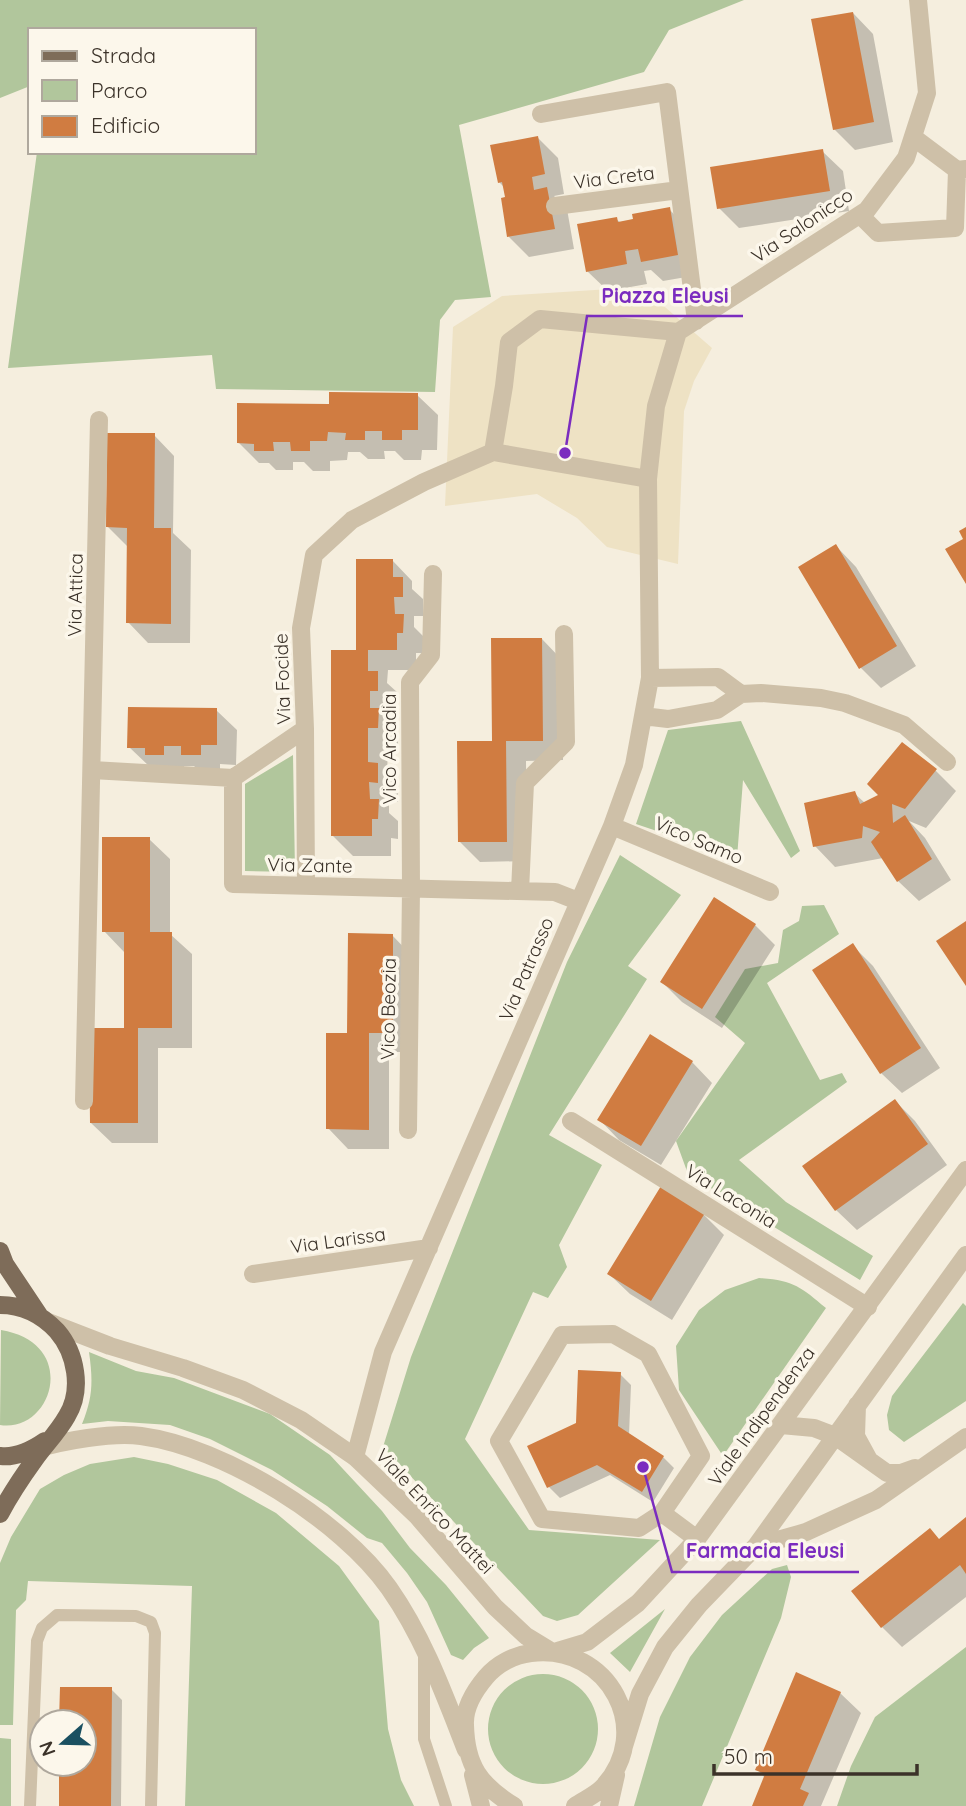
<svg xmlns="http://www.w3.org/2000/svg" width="966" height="1806" viewBox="0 0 966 1806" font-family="Quicksand,sans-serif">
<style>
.green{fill:#b1c69c}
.plaza{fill:#eee2c4}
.shadow{fill:#0003}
.building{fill:#d07c41}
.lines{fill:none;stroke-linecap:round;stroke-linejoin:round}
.service{stroke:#cec0a8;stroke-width:12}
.minor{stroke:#cec0a8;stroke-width:18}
.tertiary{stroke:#cec0a8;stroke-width:18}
.primary{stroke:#7e6c59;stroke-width:18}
.labels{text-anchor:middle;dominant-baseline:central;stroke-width:7;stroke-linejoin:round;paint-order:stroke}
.street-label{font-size:19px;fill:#3b3229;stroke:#fcf7eb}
.leader{fill:none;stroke:#7b2cbf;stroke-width:2.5}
.callout-dot{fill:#7b2cbf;stroke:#fcf7eb;stroke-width:2.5}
.callout-label{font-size:21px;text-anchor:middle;font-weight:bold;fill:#7b2cbf;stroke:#fcf7eb;stroke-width:7;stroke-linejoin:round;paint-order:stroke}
</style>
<rect width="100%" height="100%" fill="#f5eede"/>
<!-- green -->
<path class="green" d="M0 0H744L669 30 644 72 459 125 491 297 455 300 440 320 435 392 216 389 212 355 8 368 37 152H254V30H30V86L0 98Z
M741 721 800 851 791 858 743 780 737 858 636 824 668 730Z
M293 755 295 872 245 871V784Z
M620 855 681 895 628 966 647 979 549 1135 602 1165 559 1245 567 1267 548 1298 533 1292 465 1439 529 1530 660 1540 578 1615 557 1621 543 1616 383 1447 411 1357 567 962Z
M824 905 839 934 767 983 820 1080 842 1073 847 1082 739 1160 786 1202 873 1256 860 1280 688 1174 676 1141 745 1043 715 1017 745 969 778 963 783 930 799 921 802 906Z
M759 1278C793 1280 801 1287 826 1308L723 1456 679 1390 676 1346 699 1310 725 1290Z
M963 1303 966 1306V1401L904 1442 889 1430 887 1415 892 1396Z
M1 1330C80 1343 53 1433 0 1425Z
M89 1352 136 1371 174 1378 270 1414 330 1455 382 1511 410 1548 446 1585 489 1638 474 1648 463 1660 451 1655 427 1602 407 1573 382 1543 367 1538 327 1506 272 1470 210 1439 170 1425 108 1421 82 1424C93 1397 93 1381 89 1352Z
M134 1457 168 1464 217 1480 276 1513 339 1566 379 1621 388 1729 401 1780 414 1806H185L192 1586 28 1581 26 1600 16 1610 13 1725H0V1563L11 1537 40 1489 64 1475 90 1464Z
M787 1565 791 1577 781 1618 702 1806H634L660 1717 690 1657 722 1615 772 1569Z
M665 1609 630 1672 610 1653Z
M966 1647V1806H837L851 1766 875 1717Z
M488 1729a55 55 0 1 1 110 0a55 55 0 1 1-110 0Z
M0 1738 11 1739V1806H0Z"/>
<!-- plaza -->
<path class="plaza" d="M642 287 712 348 694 381 684 411 678 564 607 547 577 518 537 494 445 506 453 327 502 296Z"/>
<!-- shadow -->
<path class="shadow" d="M853 13 873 34 893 142 855 150 834 129Z
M538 138 558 158 564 194 554 196 567 209 574 249 529 257 509 237 507 198 505 188 499 182Z
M822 151 843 171 849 211 739 228 719 208Z
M669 209 689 230 698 275 663 281 651 270 644 271 647 284 608 291 587 271 616 219 621 223Z
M417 395 438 415 437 450H422L421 460H404L395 451H384L385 459H368L360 452H348L347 460 330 461V471H313L304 462H293V470H276L269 463H259L239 443 330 406Z
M154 435 174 456 173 533 191 550 190 643H148L128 622 129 548 108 527Z
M836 546 856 567 916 666 881 688 861 668Z
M392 560 412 581V589L423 599V616H414V627L423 636V653H416V670H388L387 683 398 693V711H389V721L398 730V748H388L387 774 398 785V802H389V813L398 821V839L391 838V856H353L333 836 358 652Z
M542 639 562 660 563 760 526 761 527 861 480 862 460 842 493 743Z
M216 710 237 730 236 765 220 764V775H203L194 766H184V775L150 767 129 747Z
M902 744 936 771 956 791 926 828 909 821 925 838 951 880 919 901 898 881 883 858 835 867 815 846 854 793 865 803 880 795Z
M149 839 170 859V934L192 954V1048H158V1143H112L91 1123 126 1030 125 953 104 931Z
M755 925 775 945 722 1028 682 1002 662 982Z
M392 935 412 956 413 1052H389V1149H348L328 1128 349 1034Z
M852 945 873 966 940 1068 902 1093 881 1073Z
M692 1062 712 1083 661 1165 619 1140 599 1119Z
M895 1101 915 1121 947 1165 857 1230 836 1210 805 1167Z
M662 1189 704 1215 724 1235 672 1320 630 1294 609 1274Z
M620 1374 631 1385 629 1435 663 1457 674 1468 653 1502 610 1475 560 1498 549 1487 577 1424Z
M966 1520V1597L902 1647 882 1627 940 1541Z
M111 1689 122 1700 121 1806H61V1764H84V1722H61Z
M840 1693 861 1713 821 1806H754L765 1778 757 1769Z"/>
<!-- building -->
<path class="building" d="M853 12 874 122 833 130 811 19Z
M538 136 545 174 532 177 534 190 547 187 555 229 507 237 501 198 505 197 502 182 498 183 490 145Z
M823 149 830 191 717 209 710 167Z
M670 207 678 255 641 262 638 249 625 251 627 264 586 272 577 224 617 217 618 222 633 219 632 214Z
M329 392 418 393V430H402V440H382V431H365V440H345L346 433 328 432 327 441H310V451H291L290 442H273L274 451H254V444L237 443V403L329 404Z
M107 433H155L154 528H171V624L126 623 127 528 106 527Z
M966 527V584L945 549 963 539 959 531Z
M836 544 897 646 859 669 798 567Z
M356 559H393V577H403V597H394L395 614H404L403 633H397V650H368V671H378V691H370V708H379L378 728H368V762L378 763V783L369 782 370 799H379L378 819H372V836H331V650H356Z
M491 638H542L543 741H506L507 842H458L457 741H492Z
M128 707 217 708V745H201V755H181V746H164V755H145V748H127Z
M902 742 937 769 905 809 892 804 893 823 905 815 932 859 897 882 871 842 880 832 863 826 862 838 813 847 804 803 855 791 860 804 878 795 867 784Z
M102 837H150V932H172V1028H138V1123H90L89 1028H124V932H102Z
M714 897 756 924 702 1009 660 982Z
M966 921V986L936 941Z
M348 933 393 934V1033H369V1130L326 1129V1033H347Z
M853 943 921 1048 880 1074 812 970Z
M650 1034 693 1061 641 1146 597 1120Z
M895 1099 928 1144 835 1211 802 1166Z
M661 1186 705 1213 651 1301 607 1274Z
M578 1370 621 1372 618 1426 664 1456 642 1492 597 1465 547 1488 527 1446 576 1423Z
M966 1517V1574L960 1565 881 1628 851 1591 930 1528 939 1539Z
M796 1672 841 1692 800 1789 809 1793 803 1806H752L765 1774 755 1770Z
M60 1687H112L111 1806H59V1764H84V1722H59Z"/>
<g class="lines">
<!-- service -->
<path class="service" d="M424 1653V1739L446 1806
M30 1806 37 1641 42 1628 57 1615 136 1616 151 1622 155 1633 151 1806"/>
<!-- minor -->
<path class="minor" d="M541 114 667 92 696 321
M913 137 957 170 966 169
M555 206 679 190
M860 215 878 233 955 228 957 170
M678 332 867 210 906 158 927 93 918 0
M741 694 761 693 821 698 845 703 904 725 947 762
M643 716 668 719 717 710 741 694 718 677 650 678
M305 729 233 778V884L555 892 578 901
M92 770 233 778
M612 826 770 892
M306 886 305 729 301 628 314 555 352 520 424 482 493 452
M520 891 525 783 566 742 564 634
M84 1101 99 420
M571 1121 868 1307
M408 1130 411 889 410 682 431 655 433 574
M253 1274 429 1248
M355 1457 383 1352 612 826 634 765 650 678 648 479 656 406 678 332 540 319 509 342 504 386 493 452 648 479
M662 1513 639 1528 542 1519 499 1441 562 1335 613 1334 648 1354 701 1456 662 1513 697 1539"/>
<!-- tertiary -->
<path class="tertiary" d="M48 1322 110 1346 183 1368 243 1390 301 1420 355 1457 417 1516 495 1607 526 1636 549 1650
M857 1405 856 1436 868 1458
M781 1425 814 1428 835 1436 887 1473H901L915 1468
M36 1449C63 1441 112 1432 141 1436 224 1447 341 1520 389 1588 424 1638 444 1694 466 1750
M756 1546 806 1532 876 1500 966 1437
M557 1651 587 1642 638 1603 697 1539 966 1170
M624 1746 640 1694 665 1647 699 1605 756 1546 966 1255
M473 1775 481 1806
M514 1806C480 1785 466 1766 465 1725 464 1707 475 1690 486 1677 497 1664 514 1655 531 1653 609 1643 656 1732 602 1788 595 1795 584 1800 575 1806
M609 1806 616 1775"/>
<!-- primary -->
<path class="primary" d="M0 1251 5 1264 39 1315
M0 1305C23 1305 42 1315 57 1331 76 1353 83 1390 67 1416 58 1432 45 1445 35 1459 22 1477 10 1495 0 1514
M0 1456C16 1458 32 1450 45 1441"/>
</g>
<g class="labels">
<!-- street labels -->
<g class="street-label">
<text transform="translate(614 177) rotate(-7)">Via Creta</text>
<text transform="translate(802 225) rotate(-34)">Via Salonicco</text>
<text transform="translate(75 595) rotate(-89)">Via Attica</text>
<text transform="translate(282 679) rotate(-92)">Via Focide</text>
<text transform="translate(389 749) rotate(-90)">Vico Arcadia</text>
<text transform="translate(699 840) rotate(23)">Vico Samo</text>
<text transform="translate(310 865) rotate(1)">Via Zante</text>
<text transform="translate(526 969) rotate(-67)">Via Patrasso</text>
<text transform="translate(388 1009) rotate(-89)">Vico Beozia</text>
<text transform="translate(731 1196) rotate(32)">Via Laconia</text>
<text transform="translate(338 1240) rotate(-8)">Via Larissa</text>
<text transform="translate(761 1416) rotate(-54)">Viale Indipendenza</text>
<text transform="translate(435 1511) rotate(47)">Viale Enrico Mattei</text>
</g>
</g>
<!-- callouts -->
<path class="leader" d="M565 453L587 316H743M643 1467L672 1572H859"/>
<g class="callout-dot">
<circle cx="565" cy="453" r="7"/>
<circle cx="643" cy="1467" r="7"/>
</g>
<g class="callout-label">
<text x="665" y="303">Piazza Eleusi</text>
<text x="765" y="1558">Farmacia Eleusi</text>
</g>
<!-- legend -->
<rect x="28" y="28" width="228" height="126" fill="#fcf7eb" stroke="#afa89d" stroke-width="2"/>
<rect x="42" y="51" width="35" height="10" fill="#7e6c59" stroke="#afa89d" stroke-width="2"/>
<text x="91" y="63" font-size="21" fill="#3b3229">Strada</text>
<rect x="42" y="80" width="35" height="21" fill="#b1c69c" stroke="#afa89d" stroke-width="2"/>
<text x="91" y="98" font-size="21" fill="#3b3229">Parco</text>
<rect x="42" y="116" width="35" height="21" fill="#d07c41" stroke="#afa89d" stroke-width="2"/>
<text x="91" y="133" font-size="21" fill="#3b3229">Edificio</text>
<!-- north arrow -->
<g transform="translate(63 1743) rotate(250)"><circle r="33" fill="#fcf7eb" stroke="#afa89d" stroke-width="2"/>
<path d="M0-5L12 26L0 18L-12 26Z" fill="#1a5061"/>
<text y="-10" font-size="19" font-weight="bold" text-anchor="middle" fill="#3b3229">N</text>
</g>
<!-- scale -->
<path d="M714 1764v10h203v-10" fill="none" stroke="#3b3229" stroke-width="3.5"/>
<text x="724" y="1764" font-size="21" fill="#3b3229" stroke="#fcf7eb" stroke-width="5" paint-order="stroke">50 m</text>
</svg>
